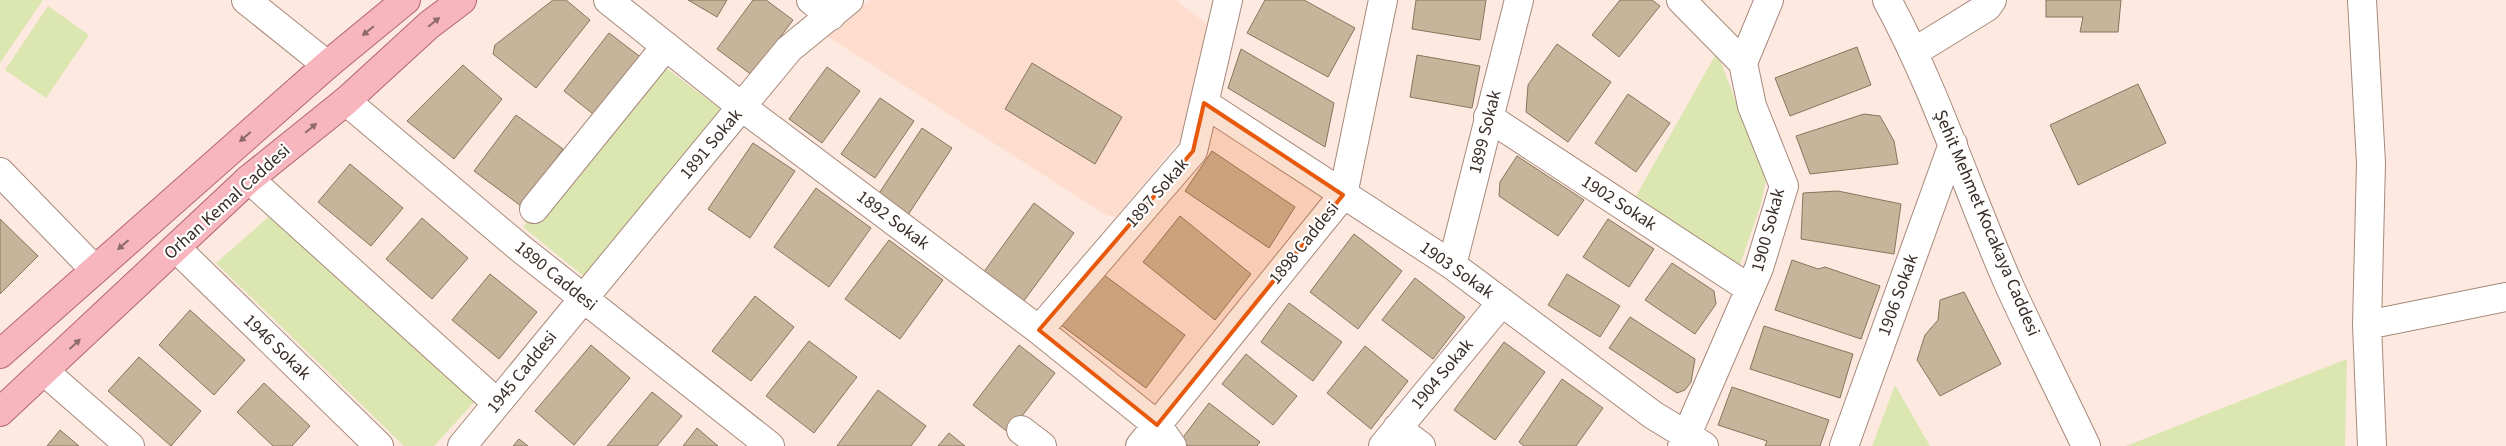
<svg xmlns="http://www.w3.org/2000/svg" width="2506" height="446" viewBox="0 0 2506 446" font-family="'Source Sans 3',sans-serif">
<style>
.built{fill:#feddce}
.green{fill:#dce6b0}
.building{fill:#c6b59a;stroke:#85765c}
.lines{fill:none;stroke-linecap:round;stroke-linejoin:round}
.minor-casing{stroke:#a7897b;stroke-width:30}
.major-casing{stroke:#b1656d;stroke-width:30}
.minor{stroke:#fff;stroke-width:28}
.major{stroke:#f7b5be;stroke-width:28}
.oneway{fill:#8f6a6b}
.marked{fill:#e8590c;fill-opacity:0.2;stroke:#e8590c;stroke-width:4;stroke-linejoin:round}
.labels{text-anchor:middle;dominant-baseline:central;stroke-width:4.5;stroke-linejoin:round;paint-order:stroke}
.street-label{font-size:18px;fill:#3a2d27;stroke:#fff}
</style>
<rect width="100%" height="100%" fill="#fde9e0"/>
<!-- built -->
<path class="built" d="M870 0H1176L1208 25 1191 116 1180 140 1116 217 1106 215 827 36Z"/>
<!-- green -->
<path class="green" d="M0 0H43L0 63Z
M48 6 89 35 46 98 5 70Z
M1717 52 1766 180 1761 204 1739 268 1636 196Z
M658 62 726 113 586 278 523 227Z
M273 213 478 398 434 446H404L216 263Z
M2347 359 2345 446H2126Z
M1895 385 1930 446H1872Z"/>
<!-- building -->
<path class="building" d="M553 0H566L590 20 536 88 493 54 495 45Z
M688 0H727L717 17Z
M753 0H766L793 20 752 75 717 49Z
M1265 0H1304L1355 28 1328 77 1247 33Z
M1416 0H1486L1480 40 1412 29Z
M1620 0H1652L1660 6 1619 57 1592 35Z
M2046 0H2121L2118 32H2080L2083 17H2046Z
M609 33 647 62 602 121 564 91Z
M1557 44 1611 82 1568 142 1526 112 1528 85Z
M1857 47 1871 85 1790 116 1775 78Z
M1241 49 1334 103 1325 147 1228 88Z
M1417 55 1480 66 1472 108 1410 97Z
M1032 63 1122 117 1095 164 1005 109Z
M463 65 502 99 454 159 407 121Z
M827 67 860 91 822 143 789 119Z
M2138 84 2166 143 2078 185 2050 125Z
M1628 94 1670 123 1636 172 1595 143Z
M880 98 914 121 875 178 841 154Z
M1864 114 1880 116 1894 141 1898 164 1810 174 1796 136Z
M516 115 563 149 521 206 474 171Z
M922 128 952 148 906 218 876 198Z
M753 143 795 171 750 238 708 209Z
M1212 151 1295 207 1269 248 1185 191Z
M1517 156 1584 200 1558 236 1499 196 1500 182Z
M350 164 403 208 371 246 318 202Z
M816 188 871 228 829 287 774 247Z
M1838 191 1901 204 1894 254 1801 239 1803 193Z
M1034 203 1074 233 1023 302 983 273Z
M1180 216 1251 274 1215 320 1143 262Z
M422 218 468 258 432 299 386 259Z
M0 219 38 256 0 294Z
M1608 219 1654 249 1629 287 1583 257Z
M1354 234 1402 271 1358 329 1310 292Z
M889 240 943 280 900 339 845 299Z
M1792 260 1818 269 1825 267 1880 286 1861 339 1775 310Z
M1672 263 1714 291 1716 304 1695 334 1645 300Z
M1100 272 1185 335 1146 388 1061 325Z
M490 274 537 312 499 359 452 320Z
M1567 274 1620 306 1600 337 1548 305Z
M1415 278 1465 317 1433 359 1382 320Z
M1964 292 2001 364 1940 396 1917 360 1925 335 1938 320 1940 300Z
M755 296 794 327 751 381 712 351Z
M1289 303 1342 342 1313 381 1261 342Z
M190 310 245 360 214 395 159 345Z
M1630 317 1695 359 1691 382 1685 390 1677 393 1609 348Z
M1764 326 1853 354 1840 398 1750 369Z
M809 341 857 377 814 433 766 396Z
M1504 342 1545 372 1495 440 1454 410Z
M591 345 630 378 574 445 535 411Z
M1019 345 1055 373 1009 433 973 405Z
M1365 346 1408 381 1371 429 1327 393Z
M1246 354 1297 396 1273 425 1222 384Z
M139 357 201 411 171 446 108 391Z
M1562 379 1603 408 1576 446H1524L1519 442Z
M264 383 310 426 292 446H273L237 412Z
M1732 387 1829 420 1820 446H1765L1767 441 1718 425Z
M878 390 926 426 911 446H837Z
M652 392 682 416 657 446H607Z
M1209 403 1260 442 1257 446H1188L1181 440Z
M697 428 718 446H683Z
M60 430 79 446H47Z
M949 433 965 446H938Z
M519 439 528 446H513Z"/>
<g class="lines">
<!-- minor casing -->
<g class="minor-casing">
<path id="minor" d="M246 0 327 65
M608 0 742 107 1039 330 1157 425 1172 446
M811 0 831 16
M1681 0 1743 63 1752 106 1784 186 1759 268 1682 446
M1887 0C1937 92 1967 190 2009 285 2034 340 2061 393 2086 446
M2362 0 2371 163 2367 325 2372 446
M1914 52 1987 7 1992 0
M1743 63 1769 0
M346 101 520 248 770 446
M1204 103 1452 265 1653 415 1704 446
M1488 117 1750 289
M0 172 95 270
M249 179 497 403
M534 209 666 46
M176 248 379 446
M1452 265 1519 0
M2367 325 2506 297
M1039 330 1193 151 1228 0
M45 372 130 446
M1397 428 1421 446
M1021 430 1042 446
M462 446 789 49 849 0
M1140 446 1343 195 1383 0
M1383 446 1502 302
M1844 446 1953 144"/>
</g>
<!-- major casing -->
<g class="major-casing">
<path id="major" d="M0 354 327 65 406 0
M0 412 249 179 346 101 429 25 462 0"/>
</g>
<!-- minor -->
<use href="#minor" class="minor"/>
<!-- major -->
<use href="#major" class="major"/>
</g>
<!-- one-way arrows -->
<defs><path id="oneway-solid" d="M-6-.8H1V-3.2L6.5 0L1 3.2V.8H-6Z" transform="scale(1.25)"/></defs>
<g class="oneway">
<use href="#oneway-solid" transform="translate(434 22) rotate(-39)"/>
<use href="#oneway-solid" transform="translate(368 31) rotate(141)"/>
<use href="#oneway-solid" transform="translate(311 128) rotate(-40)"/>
<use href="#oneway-solid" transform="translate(245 137) rotate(139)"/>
<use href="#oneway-solid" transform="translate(123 245) rotate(139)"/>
<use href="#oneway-solid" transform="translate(75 344) rotate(-43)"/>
</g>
<!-- marked area -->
<path class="marked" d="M1204 103 1343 195 1157 425 1039 330 1193 151Z"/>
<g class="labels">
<!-- street labels -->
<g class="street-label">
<text transform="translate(1485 132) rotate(-76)">1899 Sokak</text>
<text transform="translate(711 144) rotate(-50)">1891 Sokak</text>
<text transform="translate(1157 193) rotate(-49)">1897 Sokak</text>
<text transform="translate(227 202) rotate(-42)">Orhan Kemal Caddesi</text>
<text transform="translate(1619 203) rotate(33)">1902 Sokak</text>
<text transform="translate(893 220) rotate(37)">1892 Sokak</text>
<text transform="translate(1987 223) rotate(67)">Şehit Mehmet Kocakaya Caddesi</text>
<text transform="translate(1768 230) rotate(-75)">1900 Sokak</text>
<text transform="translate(1304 243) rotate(-51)">1898 Caddesi</text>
<text transform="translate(1457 270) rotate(35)">1903 Sokak</text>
<text transform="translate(556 276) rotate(39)">1890 Caddesi</text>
<text transform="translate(1898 295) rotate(-70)">1906 Sokak</text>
<text transform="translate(277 347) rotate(44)">1946 Sokak</text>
<text transform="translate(522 372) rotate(-51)">1945 Caddesi</text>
<text transform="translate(1442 374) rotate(-50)">1904 Sokak</text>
</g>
</g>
</svg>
